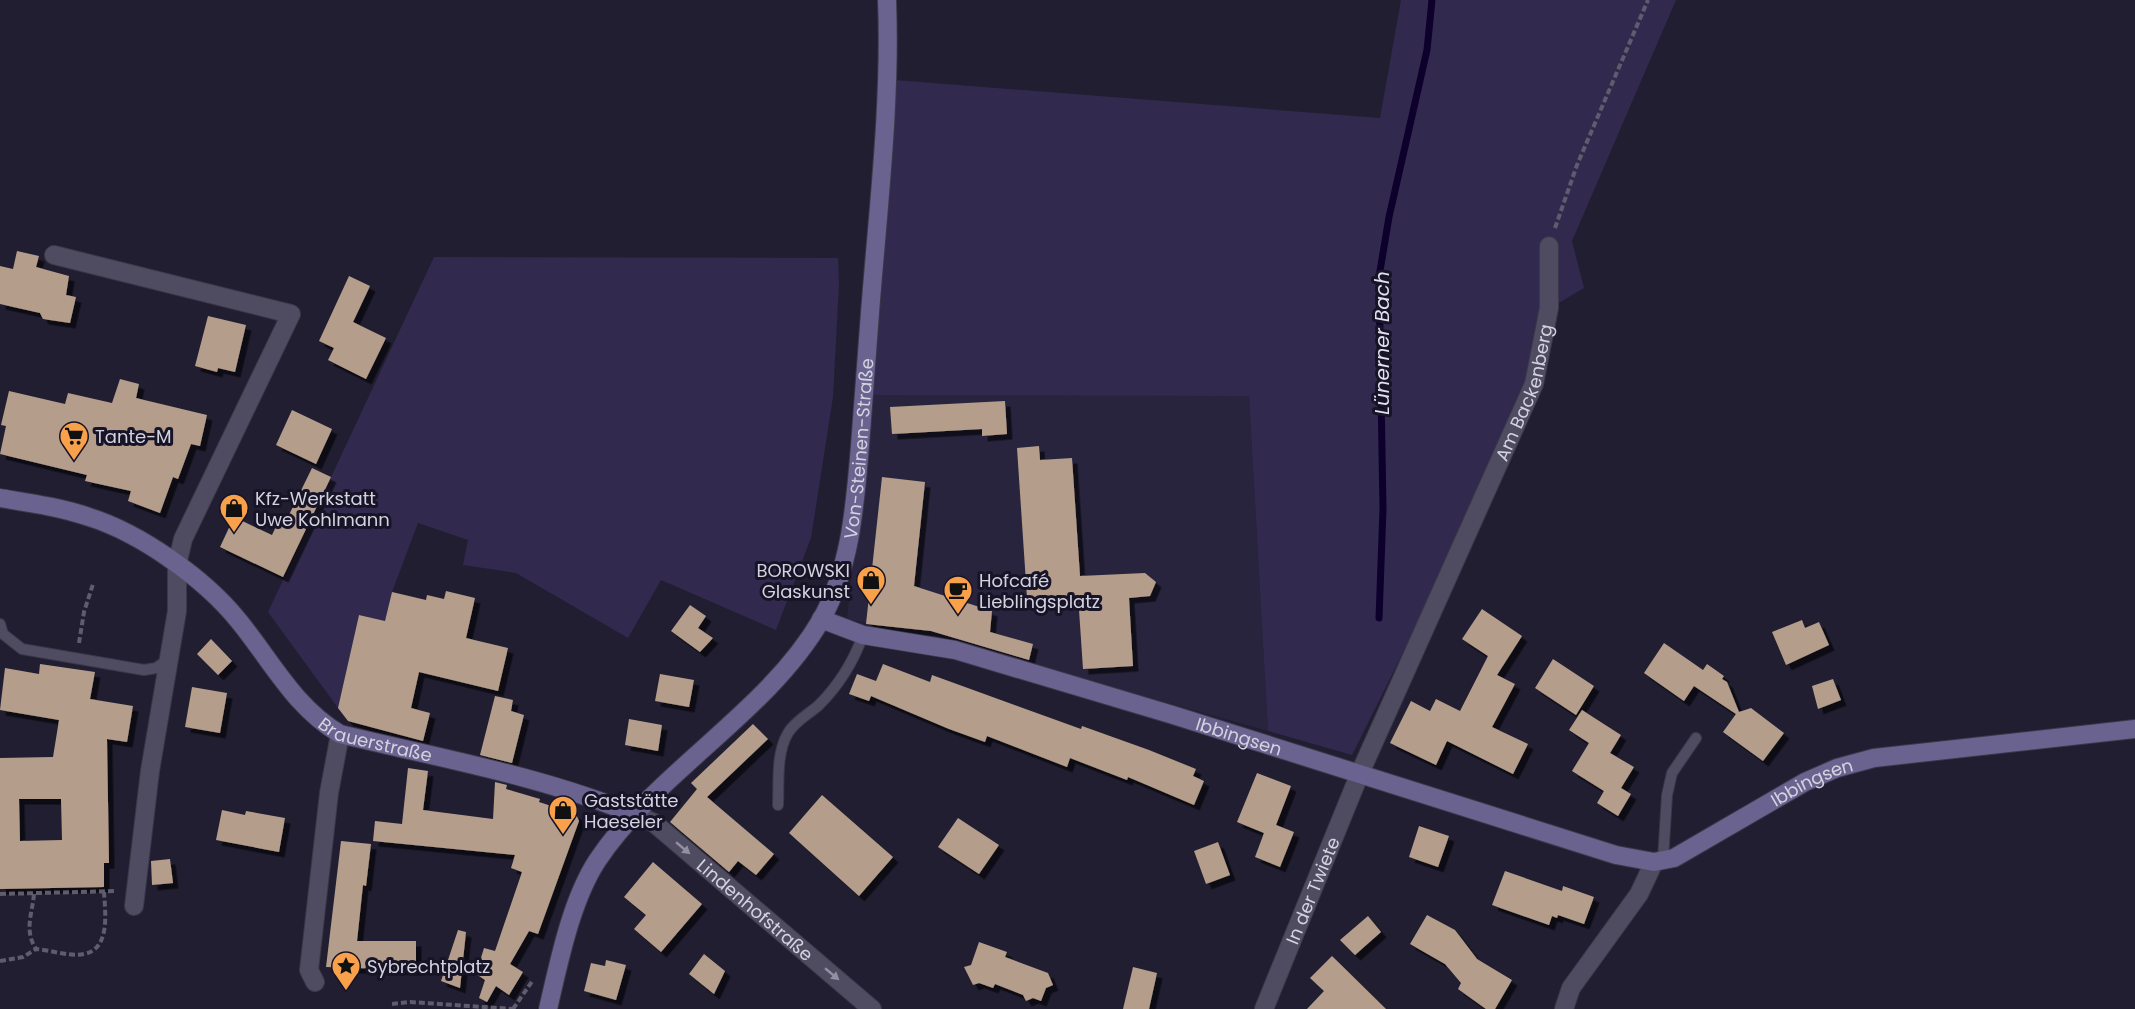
<svg xmlns="http://www.w3.org/2000/svg" width="2135" height="1009" viewBox="0 0 2135 1009" font-family="Poppins,sans-serif">
<style>
.built{fill:#29243e}
.green{fill:#312a4e}
.lines{fill:none;stroke-linecap:round;stroke-linejoin:round}
.stream{stroke:#0e002d;stroke-width:7}
.building{fill:#b49e8b;fill-rule:evenodd;filter:url(#shadow)}
.lane-casing{stroke:#3b3849;stroke-width:12}
.street-casing{stroke:#3b3849;stroke-width:20}
.secondary-casing{stroke:#3b3849;stroke-width:20}
.path{stroke:#5f5c6d;stroke-width:4;stroke-dasharray:6 3;stroke-linecap:butt}
.lane{stroke:#4f4c62;stroke-width:10}
.street{stroke:#4f4c62;stroke-width:18}
.secondary{stroke:#6a628f;stroke-width:18}
.oneway{fill:#918fa0}
.labels{text-anchor:middle;dominant-baseline:central;stroke-width:6;stroke-linejoin:round;paint-order:stroke}
.street-label{font-size:18px;fill:#d3d2df;stroke:#181427}
.poi-label{font-size:18px;fill:#d3d2df;stroke:#181427;text-anchor:start}
.water-label{font-size:20px;font-style:italic;fill:#e2e0f2;stroke:#181427}
</style>
<defs>
<filter id="shadow"><feDropShadow dx="5.5" dy="5.5" stdDeviation="0" flood-color="#0009"/></filter>
</defs>
<rect width="100%" height="100%" fill="#211e31"/>
<!-- built -->
<path class="built" d="M870 395 1249 396 1268 731 945 640 847 619Z"/>
<!-- green -->
<path class="green" d="M1401 0H1676L1572 241 1584 288 1552 307 1530 382 1479 500 1352 755 1268 731 1249 396 870 395 895 80 1380 118Z
M434 257 838 258 839 284 833 397 811 538 776 630 661 580 628 638 516 573 463 565 468 540 418 523 392 592 385 621 359 615 338 708 268 612Z"/>
<g class="lines">
<!-- stream -->
<path class="stream" d="M1379 618 1383 509 1379 277 1389 217 1427 50 1432 0"/>
</g>
<!-- building -->
<path class="building" d="M17 251 39 256 36 267 69 276 66 295 76 297 70 323 43 319 40 313 0 304V266L13 269Z
M349 276 370 286 353 322 386 338 366 379 328 360 334 348 319 341Z
M208 316 246 325 235 372 218 368 217 372 195 366Z
M120 379 139 384 136 398 207 415 200 446 191 444 178 479 173 477 160 513 128 501 131 491 85 481 87 475 0 454 6 426 1 425 9 391 65 404 68 393 112 403Z
M1005 401 1007 434 982 436V429L892 434 890 407Z
M292 410 332 429 316 464 276 445Z
M1039 446 1040 460 1072 458 1080 576 1145 573 1156 582 1150 596 1129 598 1133 666 1083 669 1078 595 1027 598 1017 448Z
M312 468 331 477 283 577 220 547 234 517 272 535 280 518 286 521Z
M882 477 925 482 914 586 992 611 990 632 1033 644 1029 660 931 631 866 624Z
M446 591 475 598 466 638 508 648 498 691 419 672 411 708 430 713 423 741 348 721 338 708 359 615 385 621 392 592 426 600 427 595 444 599Z
M690 605 706 616 698 628 713 638 700 652 671 631Z
M1482 609 1522 636 1497 675 1515 684 1492 727 1528 744 1513 774 1447 741 1436 765 1390 743 1411 701 1430 711 1436 699 1460 711 1488 656 1462 639Z
M1802 620 1805 628 1819 622 1829 645 1786 665 1772 632Z
M211 639 232 661 218 675 197 654Z
M1664 643 1703 670 1707 664 1724 676 1722 679 1727 682 1739 712 1751 708 1784 733 1763 761 1723 732 1736 714 1694 686 1684 701 1644 673Z
M1553 659 1594 686 1576 715 1535 688Z
M40 664 95 672 90 699 133 706 127 742 107 739 109 863H104V887L0 889V758L53 757 59 720 0 710 5 668 39 674ZM19 799H61L62 840 20 841Z
M883 664 930 682 932 675 1081 729 1082 726 1149 750 1196 769 1193 776 1204 781 1194 805 1128 777 1127 780 1070 758 1067 767 987 736 985 742 949 729 871 696 869 701 849 694 857 674 876 681Z
M660 674 694 680 689 707 655 701Z
M1833 679 1841 700 1818 709 1812 686Z
M192 687 227 693 220 733 185 727Z
M495 696 513 700 511 711 524 715 512 763 480 755Z
M1582 710 1621 735 1610 753 1634 767 1621 788 1631 794 1618 816 1597 803 1604 791 1572 771 1589 743 1569 730Z
M629 719 662 725 658 751 625 745Z
M753 724 768 739 707 797 774 854 756 875 738 861 729 872 670 822 697 789 691 783Z
M408 768 428 771 423 810 493 819 495 782 507 785 506 789 540 799 539 802 576 814 579 821 538 934 529 931 510 964 523 972 509 995 496 986 487 1002 479 998 485 980 476 974 484 948 495 951 522 872 511 868 515 855 373 841 375 821 402 824Z
M1257 773 1291 786 1276 825 1294 832 1280 867 1255 857 1264 833 1237 822Z
M822 795 893 857 859 896 789 833Z
M222 810 245 815 246 811 285 818 279 852 216 840Z
M958 818 999 845 979 874 938 847Z
M1419 826 1449 836 1438 867 1409 857Z
M341 841 371 844 366 886 363 885 357 941H416V970L326 967Z
M1218 842 1230 875 1206 884 1194 851Z
M170 859 173 883 152 885 151 861Z
M653 862 702 904 661 952 634 929 646 915 624 897Z
M1505 871 1562 891 1563 886 1594 897 1584 924 1558 915 1557 918 1552 916 1549 925 1492 905Z
M1427 915 1455 930 1477 959 1512 980 1495 1009H1486L1458 989 1461 983 1445 964 1410 944Z
M1368 916 1381 932 1355 955 1340 940Z
M458 930 466 932 460 988 441 981Z
M979 942 1007 952 1005 957 1048 973 1053 985 1046 988 1041 1001 1033 998 1026 1001 1023 995 995 984 993 988 979 983 973 985 964 967 971 965Z
M704 954 725 971 714 994 689 974Z
M1332 956 1386 1009H1307L1324 991 1310 978Z
M606 960 626 965 616 1000 584 991 591 963 605 966Z
M1133 967 1157 973 1149 1009H1123Z"/>
<g class="lines">
<!-- lane casing -->
<g class="lane-casing">
<path id="lane" d="M0 624 3 634 22 649 144 670 156 668 169 659
M778 805C779 782 776 753 788 733 795 721 809 714 819 705 840 684 853 663 863 635
M1663 860 1667 795 1672 773 1696 738"/>
</g>
<!-- street casing -->
<g class="street-casing">
<g id="street">
<path d="M54 255 291 314 183 539 177 565V611L150 771 134 906"/>
<path id="s1" d="M636 815 654 823 872 1009"/>
<path d="M315 982 309 970 329 793 340 734"/>
<path id="s2" d="M1264 1009 1360 773 1534 384 1549 308V246"/>
<path d="M1564 1009 1571 988 1639 894 1654 862"/>
</g>
</g>
<!-- secondary casing -->
<g class="secondary-casing">
<g id="secondary">
<path id="s3" d="M0 498C30 503 60 507 89 517 140 533 204 578 238 620 271 660 294 707 340 734 439 758 542 776 636 815"/>
<path id="s4" d="M821 619 863 635 955 650 1173 715 1616 855 1654 862 1674 858 1805 782 1837 768 1874 758 2135 729"/>
<path id="s5" d="M548 1009C559 962 571 901 597 861 656 772 767 713 821 620 851 567 855 505 860 446 863 402 867 357 870 313 878 209 891 104 887 0"/>
</g>
</g>
<!-- path -->
<path class="path" d="M1555 228 1577 165 1648 0
M79 643 84 612 93 584
M0 894 117 891
M34 894C32 915 24 930 36 949
M0 961 23 957 36 949C50 950 70 957 84 954 111 949 105 911 104 892
M392 1004 410 1002 513 1009
M513 1009 533 980"/>
<!-- lane -->
<use href="#lane" class="lane"/>
<!-- street -->
<use href="#street" class="street"/>
<!-- secondary -->
<use href="#secondary" class="secondary"/>
</g>
<!-- one-way arrows -->
<defs><path id="oneway-solid" d="M-6-.8H1V-3.2L6.5 0L1 3.2V.8H-6Z" transform="scale(1.5)"/></defs>
<g class="oneway">
<use href="#oneway-solid" transform="translate(683 848) rotate(40)"/>
<use href="#oneway-solid" transform="translate(832 974) rotate(40)"/>
</g>
<!-- icons -->
<defs>
<g id="supermarket-pin" transform="scale(1.5)"><path d="M0 17L-7.5 6A9.5 9.5 0 1 1 7.5 6Z" fill="#f8a14a" stroke="#181427"/><path d="M-6-5.5h2.5l.6 2H6L4.5 2H-2.5L-4.4-4H-6ZM-1.5 3.2a1.3 1.3 0 1 0 .1 0ZM3 3.2a1.3 1.3 0 1 0 .1 0Z" fill="#111"/></g>
<g id="shop-pin" transform="scale(1.5)"><path d="M0 17L-7.5 6A9.5 9.5 0 1 1 7.5 6Z" fill="#f8a14a" stroke="#181427"/><path d="M-5-2.5h2.3a2.7 3.5 0 0 1 5.4 0H5L5.5 6h-11ZM-1.5-2.5h3a1.5 2.3 0 0 0-3 0Z" fill="#111"/></g>
<g id="cafe-pin" transform="scale(1.5)"><path d="M0 17L-7.5 6A9.5 9.5 0 1 1 7.5 6Z" fill="#f8a14a" stroke="#181427"/><path d="M-5.5-4.5H6V0H3Q3 3.5 0 3.5H-2.5Q-5.5 3.5-5.5 0ZM3-3.2v2h1.7v-2ZM-6 4.5H4V6H-6Z" fill="#111"/></g>
<g id="sight-pin" transform="scale(1.5)"><path d="M0 17L-7.5 6A9.5 9.5 0 1 1 7.5 6Z" fill="#f8a14a" stroke="#181427"/><path d="M0-6L1.8-2.2L6-1.7L2.9 1.2L3.7 5.4L0 3.3L-3.7 5.4L-2.9 1.2L-6-1.7L-1.8-2.2Z" fill="#111"/></g>
</defs>
<g fill-rule="evenodd">
<use href="#supermarket-pin" x="74" y="436"/>
<use href="#shop-pin" x="234" y="508"/>
<use href="#shop-pin" x="871" y="580"/>
<use href="#cafe-pin" x="958" y="590"/>
<use href="#shop-pin" x="563" y="810"/>
<use href="#sight-pin" x="346" y="966"/>
</g>
<g class="labels">
<!-- street labels -->
<g class="street-label">
<text stroke="none"><textPath href="#s2" startOffset="670">Am Backenberg</textPath></text>
<text stroke="none"><textPath href="#s5" startOffset="664">Von-Steinen-Straße</textPath></text>
<text stroke="none"><textPath href="#s4" startOffset="435">Ibbingsen</textPath></text>
<text stroke="none"><textPath href="#s3" startOffset="464">Brauerstraße</textPath></text>
<text stroke="none"><textPath href="#s4" startOffset="1047">Ibbingsen</textPath></text>
<text stroke="none"><textPath href="#s2" startOffset="128">In der Twiete</textPath></text>
<text stroke="none"><textPath href="#s1" startOffset="153">Lindenhofstraße</textPath></text>
</g>
<!-- poi labels -->
<g class="poi-label">
<text x="95" y="436">Tante-M</text>
<text x="255" y="498">Kfz-Werkstatt<tspan x="255" dy="21">Uwe Kohlmann</tspan></text>
<text x="850" y="570" text-anchor="end">BOROWSKI<tspan x="850" dy="21">Glaskunst</tspan></text>
<text x="979" y="580">Hofcafé<tspan x="979" dy="21">Lieblingsplatz</tspan></text>
<text x="584" y="800">Gaststätte<tspan x="584" dy="21">Haeseler</tspan></text>
<text x="367" y="966">Sybrechtplatz</text>
</g>
<!-- water labels -->
<g class="water-label">
<text transform="translate(1382 343) rotate(-90)">Lünerner Bach</text>
</g>
</g>
</svg>
